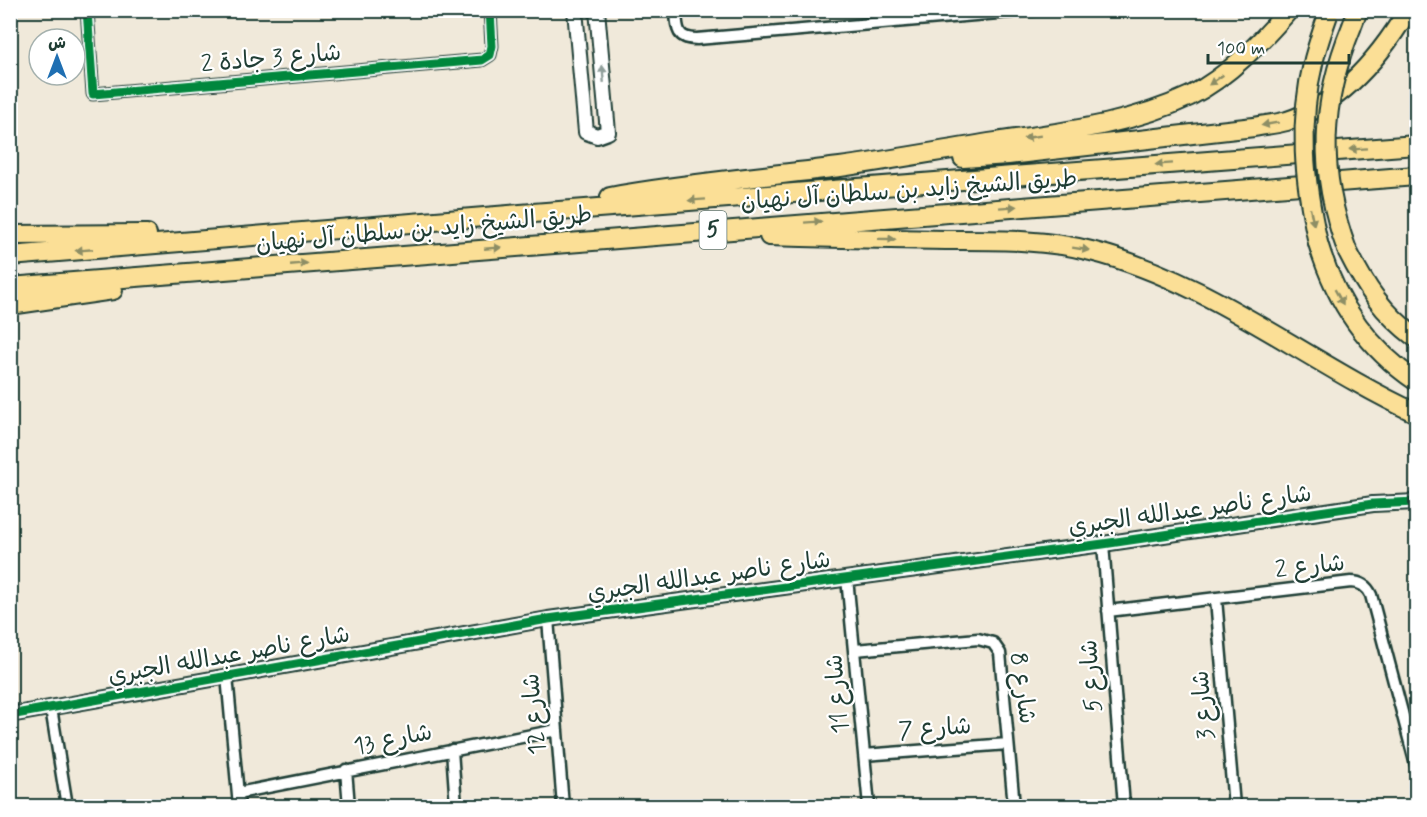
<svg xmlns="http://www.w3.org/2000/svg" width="1427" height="817" viewBox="0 0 1427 817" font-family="Mynerve,'Playpen Sans Arabic',sans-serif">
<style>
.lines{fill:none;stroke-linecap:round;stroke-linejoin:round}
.street-casing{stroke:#1f3d34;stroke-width:15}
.secondary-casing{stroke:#1f3d34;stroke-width:18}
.highway-casing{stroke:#1f3d34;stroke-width:22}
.street{stroke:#fff;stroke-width:10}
.secondary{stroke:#fff;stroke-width:14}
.highway{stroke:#fbdf96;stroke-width:18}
.highway-bridge-casing{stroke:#1f3d34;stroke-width:22;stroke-linecap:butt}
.highway-bridge{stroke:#fbdf96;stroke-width:18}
.cycleway-casing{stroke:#fff;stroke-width:13}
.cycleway{stroke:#00873e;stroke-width:9}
.oneway{fill:#8f9e9a}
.oneway2{fill:#8d8e65}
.labels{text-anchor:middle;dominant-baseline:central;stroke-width:4.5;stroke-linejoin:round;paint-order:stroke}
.shield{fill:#fff;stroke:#627771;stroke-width:1.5}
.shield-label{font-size:22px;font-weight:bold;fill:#1f3d34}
.street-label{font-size:24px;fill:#1f3d34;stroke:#fff}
</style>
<rect width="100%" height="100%" fill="#f0e9da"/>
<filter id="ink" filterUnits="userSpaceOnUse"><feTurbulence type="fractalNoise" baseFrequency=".0167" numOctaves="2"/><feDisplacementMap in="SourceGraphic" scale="12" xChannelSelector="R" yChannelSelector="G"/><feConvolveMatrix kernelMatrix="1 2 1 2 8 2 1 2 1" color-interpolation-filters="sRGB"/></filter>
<g filter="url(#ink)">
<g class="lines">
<!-- street casing -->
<g class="street-casing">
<path id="street" d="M87 10 93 94 482 60 490 55 492 46 490 10
M676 10C677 28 676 39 697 39L1034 10
M1103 544 1124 806
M847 578 869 806
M1216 599 1234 806
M1108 611 1351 582C1360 582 1367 586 1371 595L1416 765
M548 619 563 806
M855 650 978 639 993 643 1000 653 1014 806
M227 676 239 806
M51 708 67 806
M452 750 456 806
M864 755 1008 744
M346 770 349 806
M238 793 557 730
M1100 806 1123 805"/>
</g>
<!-- secondary casing -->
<g class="secondary-casing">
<path id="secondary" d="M575 10 586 132 597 136 608 132 597 10
M10 715 548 619 1103 544 1373 504 1416 502"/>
</g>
<!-- highway casing -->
<g class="highway-casing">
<path id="highway" d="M1352 26 1358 10
M963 158 1008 155 1254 127C1265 125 1276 124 1287 121 1341 104 1380 57 1408 10
M610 197C686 183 763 177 840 167 892 160 944 150 996 142 1062 132 1129 125 1190 96 1229 76 1260 43 1289 10
M10 235 147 234
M769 236C828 238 887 239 946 240 994 240 1045 239 1091 251 1211 281 1306 362 1416 413
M1318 243C1335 300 1367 348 1416 381
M1347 250C1366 288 1382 312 1416 338
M10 256 533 213 1416 145
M10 287 1416 176
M10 305 113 290"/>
</g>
<!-- street -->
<use href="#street" class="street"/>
<!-- secondary -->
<use href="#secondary" class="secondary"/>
<!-- highway -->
<use href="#highway" class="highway"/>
<!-- highway-bridge casing -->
<g class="highway-bridge-casing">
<path id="highway-bridge" d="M1318 243C1304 180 1298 123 1314 59 1318 44 1323 29 1328 15
M1347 250C1318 172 1320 104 1352 26"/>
</g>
<!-- highway-bridge -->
<use href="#highway-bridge" class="highway-bridge"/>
<!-- cycleway casing -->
<g class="cycleway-casing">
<path id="cycleway" d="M87 10 93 94 482 60 490 55 492 46 490 10
M10 715 548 619 1103 544 1373 504 1416 502"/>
</g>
<!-- cycleway -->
<use href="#cycleway" class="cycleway"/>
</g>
<!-- one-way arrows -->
<defs><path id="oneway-solid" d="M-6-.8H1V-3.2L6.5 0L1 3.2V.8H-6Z" transform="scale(1.5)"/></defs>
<use class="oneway" href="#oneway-solid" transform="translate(603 74) rotate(-95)"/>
<g class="oneway2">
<use href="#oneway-solid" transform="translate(1216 80) rotate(145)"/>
<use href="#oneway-solid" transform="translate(1270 124) rotate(170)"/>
<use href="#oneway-solid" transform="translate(1032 137) rotate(171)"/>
<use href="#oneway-solid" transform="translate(1358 149) rotate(176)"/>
<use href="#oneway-solid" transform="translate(1164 164) rotate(176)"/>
<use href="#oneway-solid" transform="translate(697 200) rotate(176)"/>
<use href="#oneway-solid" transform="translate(1008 207) rotate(-4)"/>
<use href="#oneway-solid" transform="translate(1312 217) rotate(77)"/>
<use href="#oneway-solid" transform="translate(813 222) rotate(-4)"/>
<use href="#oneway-solid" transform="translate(887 239) rotate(1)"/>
<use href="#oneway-solid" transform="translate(493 248) rotate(-5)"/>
<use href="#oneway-solid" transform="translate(1081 249) rotate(9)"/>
<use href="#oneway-solid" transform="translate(84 250) rotate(175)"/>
<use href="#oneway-solid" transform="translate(299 264) rotate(-5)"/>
<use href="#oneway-solid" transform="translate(1339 297) rotate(61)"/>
</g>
</g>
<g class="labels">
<!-- shield labels -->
<rect class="shield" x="699.5" y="211" width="27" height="38" rx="4.5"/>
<g class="shield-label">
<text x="713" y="230">5</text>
</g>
<!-- street labels -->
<g class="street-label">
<text transform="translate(271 59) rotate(-5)">شارع 3 جادة 2</text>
<text transform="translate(909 191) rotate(-4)">طريق الشيخ زايد بن سلطان آل نهيان</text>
<text transform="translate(424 230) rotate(-5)">طريق الشيخ زايد بن سلطان آل نهيان</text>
<text transform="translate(1190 511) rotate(-8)">شارع ناصر عبدالله الجبري</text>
<text transform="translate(1310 567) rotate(-6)">شارع 2</text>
<text transform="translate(709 577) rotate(-8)">شارع ناصر عبدالله الجبري</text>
<text transform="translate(229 656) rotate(-10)">شارع ناصر عبدالله الجبري</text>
<text transform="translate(1092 676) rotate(-94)">شارع 5</text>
<text transform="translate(1022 688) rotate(82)">شارع 8</text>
<text transform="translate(838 694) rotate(-95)">شارع 11</text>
<text transform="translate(1204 705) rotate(-95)">شارع 3</text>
<text transform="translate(535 714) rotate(-95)">شارع 12</text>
<text transform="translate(935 729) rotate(-4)">شارع 7</text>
<text transform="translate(393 740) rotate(-11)">شارع 13</text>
</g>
</g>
<!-- margin -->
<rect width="1427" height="817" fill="none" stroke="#fff" stroke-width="36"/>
<rect x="18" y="18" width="1391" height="781" fill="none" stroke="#1f3d34" stroke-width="2" filter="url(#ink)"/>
<!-- north arrow -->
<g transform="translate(57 57)"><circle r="28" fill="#ffffff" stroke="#a5b1ae" stroke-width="1.5"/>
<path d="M0-4.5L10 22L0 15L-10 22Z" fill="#1f6fb2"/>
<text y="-9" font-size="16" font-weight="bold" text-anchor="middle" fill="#1f3d34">ش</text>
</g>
<!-- scale -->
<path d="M1208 54v9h141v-9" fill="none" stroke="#1f3d34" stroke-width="3"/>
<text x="1217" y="54" font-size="18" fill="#1f3d34" stroke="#ffffff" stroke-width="4.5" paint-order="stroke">100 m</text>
</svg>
